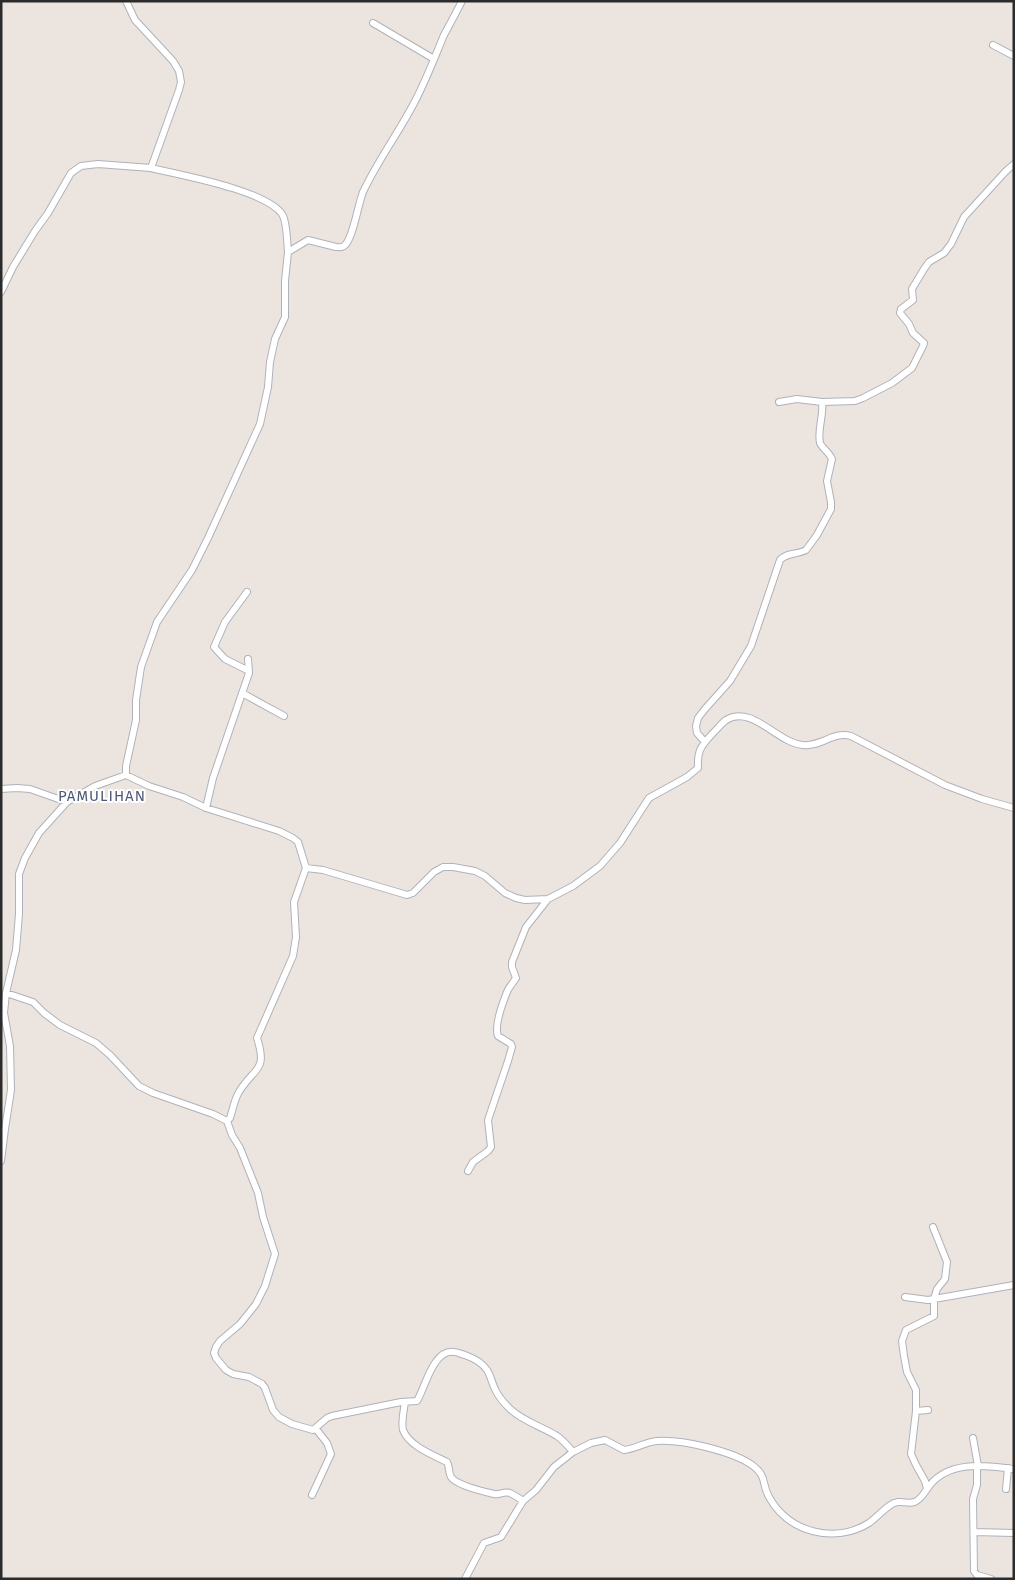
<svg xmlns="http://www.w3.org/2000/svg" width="1015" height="1580" viewBox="0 0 1015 1580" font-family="'Fira Sans',sans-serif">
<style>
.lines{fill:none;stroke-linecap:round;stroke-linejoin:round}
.minor-casing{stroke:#afb2ba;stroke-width:8}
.minor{stroke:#fff;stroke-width:6}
.labels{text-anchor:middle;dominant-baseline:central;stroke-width:4;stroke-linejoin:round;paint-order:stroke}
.quarter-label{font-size:15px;letter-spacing:1px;fill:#4f5978;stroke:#fff}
</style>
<rect width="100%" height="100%" fill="#ece5df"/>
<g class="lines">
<!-- minor casing -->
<g class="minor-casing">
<path id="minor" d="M373 23 434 59
M993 45 1014 56
M151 168C180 175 265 190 282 214 287 221 287 242 288 252
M1 292 13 267 35 231 48 213 71 173 81 166 98 164 151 168 179 90 181 82 179 71 173 61 135 20 126 1
M779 402 797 399 822 402
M247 592 225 622 214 647 225 659 249 671
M242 693 284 716
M705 742 697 733 696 726 698 718 705 709 730 681 751 646 780 560C787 552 797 555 806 550L817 535 831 509V502L827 481 832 459C829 452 822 448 820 443 817 430 824 415 822 402L855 401 863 398 892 383 912 368 923 346 924 343 913 333 909 324 900 313 901 309 913 300 912 289 924 269 929 262 944 253 951 244 964 217 1006 171 1014 164
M126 775V766L136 720V700L141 667 157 622 192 570 208 538 260 424 268 387 270 362 275 339 285 317V281L288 252 308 240 336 247C339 247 341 248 344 246 353 240 358 204 363 192 377 162 397 135 413 105 425 83 434 59 444 35 450 24 456 13 462 1
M1 789 17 788 30 789 67 802 95 786 126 775 149 786 183 797 206 808 279 831 293 838 298 842 306 868 323 870 407 895 413 893 434 872 443 867H453L475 871 485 876 505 893 516 898 525 900 548 899 573 886 600 866 620 843 649 798 687 777 698 768C697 749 702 745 715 731 718 728 722 723 726 720 752 704 777 743 803 745 822 747 832 731 851 736L945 785 982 799 1014 808
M206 808 213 778 249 673 248 659
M6 993 33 1002 44 1013 60 1025 96 1043 110 1055 139 1086 153 1093 213 1114 227 1121 232 1135 240 1148 258 1193 263 1217 275 1254 265 1286 256 1304 240 1324 220 1341 216 1347 214 1353 216 1358 226 1370 233 1374 249 1377 262 1384 265 1388 273 1410 279 1417 292 1424 313 1430 327 1418 332 1416 401 1402 417 1401C425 1388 433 1349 454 1352 457 1352 461 1354 465 1355 473 1358 482 1362 487 1370 491 1376 492 1384 496 1391 499 1398 505 1404 510 1409 524 1422 541 1426 557 1436 563 1440 568 1446 573 1452
M227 1121 230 1118C233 1110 234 1100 239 1092 254 1067 268 1072 257 1038L293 956 296 937 294 902 306 868
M1 1161 5 1129 11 1090 10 1046 4 1013 6 993 16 950 19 914V874L25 858 39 833 67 802
M468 1171 473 1162 488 1151 491 1147 488 1120 508 1061 512 1047 511 1044 498 1036C494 1026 503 1002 507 992 509 987 513 983 516 978L512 967V962L526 927 548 899
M905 1297 928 1300 934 1299 937 1289 945 1279 947 1262 933 1227
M405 1402C404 1410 401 1422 403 1430 409 1446 433 1455 447 1462 450 1467 448 1472 451 1477 456 1485 485 1492 494 1494 500 1495 504 1491 510 1493 514 1495 519 1498 523 1501
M916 1411 928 1410
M973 1438 978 1466
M977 1466V1485L973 1499 974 1571 977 1575 991 1579
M927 1489C946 1460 984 1465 1014 1469
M1006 1489 1008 1468
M312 1495 331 1454 327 1443 316 1429
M974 1532 1014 1533
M465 1579 484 1543 501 1537 523 1501 536 1490 554 1467 573 1452 591 1443 605 1440 624 1450C635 1449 645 1442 657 1441 681 1439 732 1451 752 1465 768 1477 761 1483 769 1497 789 1533 835 1544 869 1523 876 1518 882 1511 889 1506 905 1494 911 1515 927 1489L925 1481 916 1465 911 1454 916 1411V1390L907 1372 904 1356 902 1341 906 1330 934 1316V1299L1014 1285"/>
</g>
<!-- minor -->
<use href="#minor" class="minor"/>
</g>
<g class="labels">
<!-- quarter labels -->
<g class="quarter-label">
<text x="102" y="796">PAMULIHAN</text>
</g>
</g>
<!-- border -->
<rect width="1015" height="1580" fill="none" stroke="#2b2b2b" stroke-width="5"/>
</svg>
